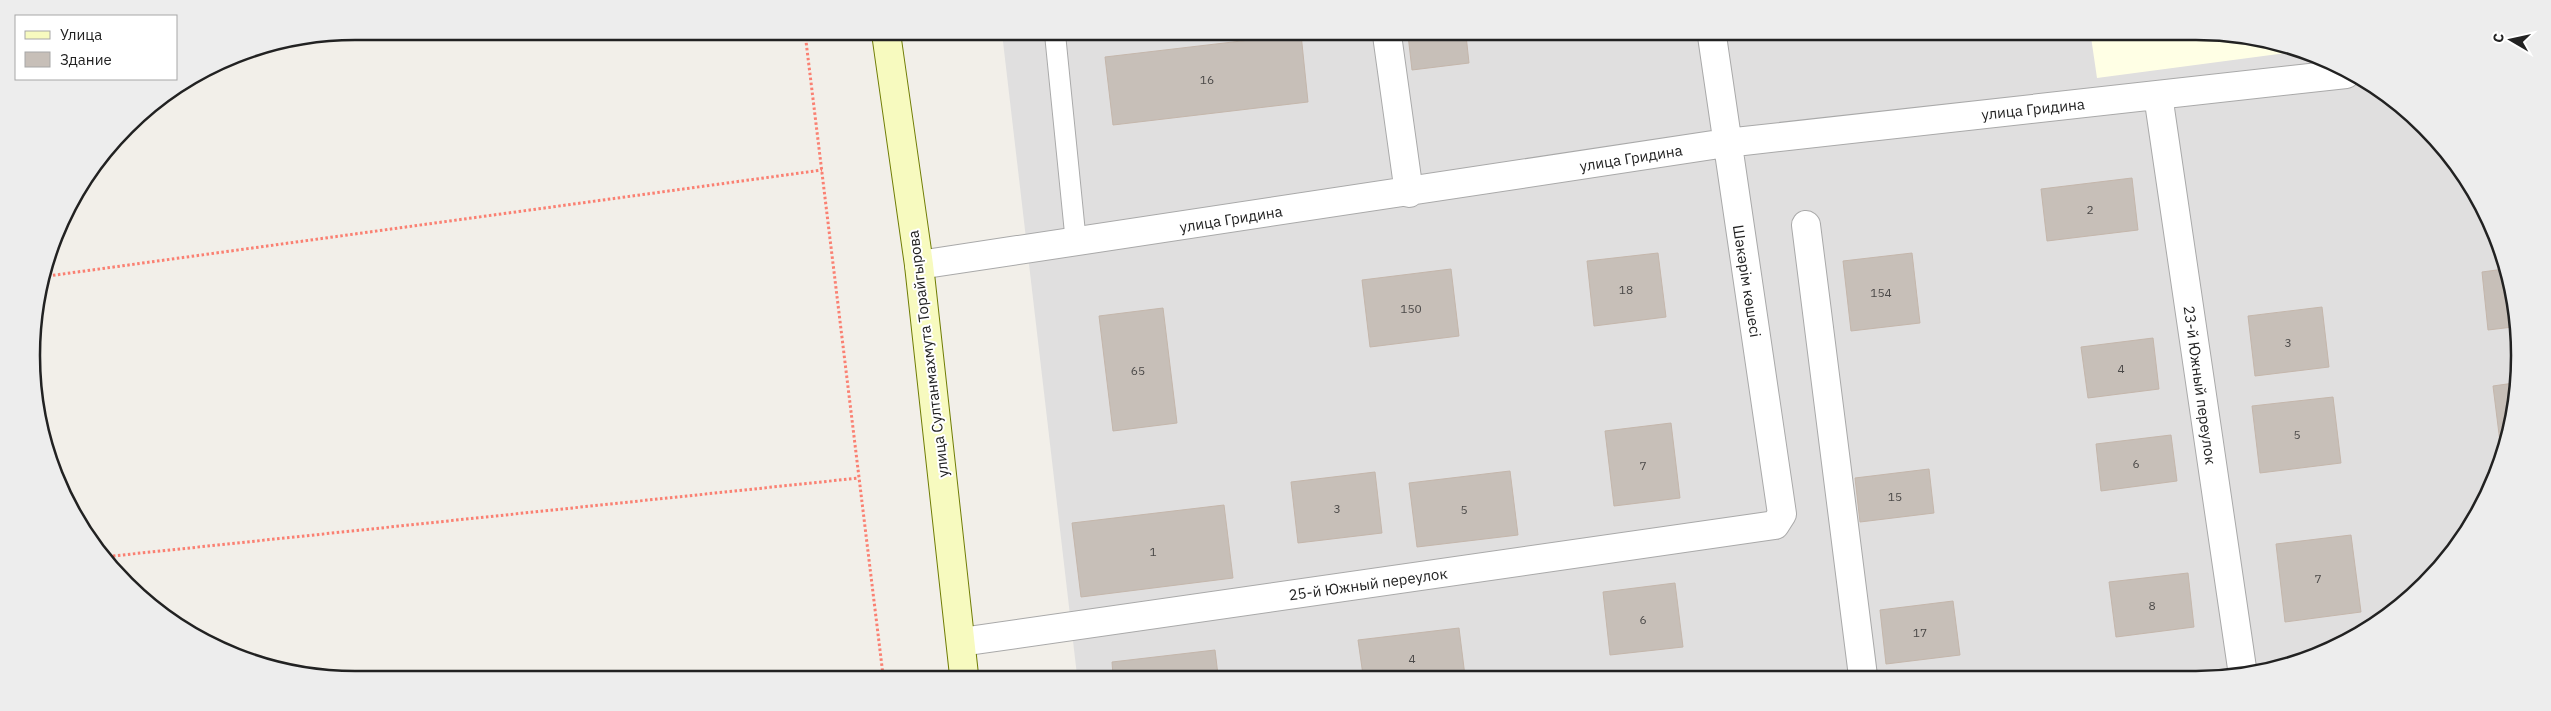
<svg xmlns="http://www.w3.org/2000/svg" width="2551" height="711" viewBox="0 0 2551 711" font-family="'IBM Plex Sans',sans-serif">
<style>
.residential{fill:#e0dfdf}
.education{fill:#ffffe5}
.building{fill:#c7bfb8;stroke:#c4b6ab}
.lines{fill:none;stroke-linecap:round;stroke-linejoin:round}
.lane-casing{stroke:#a9a9a9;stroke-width:22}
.street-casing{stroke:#a9a9a9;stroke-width:30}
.secondary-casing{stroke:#707d05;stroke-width:30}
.path{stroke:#fa8072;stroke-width:3;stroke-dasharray:2.5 2.5;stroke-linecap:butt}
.lane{stroke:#fff;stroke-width:20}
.street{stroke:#fff;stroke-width:28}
.secondary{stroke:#f7fabf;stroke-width:28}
.labels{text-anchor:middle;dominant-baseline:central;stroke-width:4;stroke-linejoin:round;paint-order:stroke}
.number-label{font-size:12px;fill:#4b4948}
.street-label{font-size:15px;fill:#222;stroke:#fff}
.rim{fill:none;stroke:#222;stroke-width:2.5}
</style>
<rect width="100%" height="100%" fill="#f2efe9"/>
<!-- residential -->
<path class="residential" d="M1002 33 2258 37 2375 86 2465 175 2513 292 2514 418 2476 517 2425 585 2339 646 2238 677 1077 675Z"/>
<!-- education -->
<path class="education" d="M2091 37H2258L2293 52 2097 78Z"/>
<!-- building -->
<path class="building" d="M1301 34 1308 102 1113 125 1105 57Z
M1408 35H1466L1469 63 1412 70Z
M2132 178 2138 230 2047 241 2041 189Z
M1658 253 1666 317 1594 326 1587 261Z
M1912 253 1920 323 1851 331 1843 261Z
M1451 269 1459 336 1370 347 1362 280Z
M2504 269 2513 292V327L2488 330 2482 272Z
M2322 307 2329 367 2255 376 2248 316Z
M1163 308 1177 423 1113 431 1099 316Z
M2153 338 2159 389 2088 398 2081 347Z
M2514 383V418L2501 450 2493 386Z
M2333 397 2341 463 2260 473 2252 406Z
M1671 423 1680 498 1614 506 1605 431Z
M2171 435 2177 481 2101 491 2096 444Z
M1929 469 1934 513 1860 522 1855 478Z
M1510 471 1518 535 1417 547 1409 483Z
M1375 472 1382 533 1298 543 1291 482Z
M1224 505 1233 578 1081 597 1072 523Z
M2351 535 2361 612 2285 622 2276 544Z
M2188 573 2194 627 2116 637 2109 582Z
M1675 583 1683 647 1610 655 1603 592Z
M1953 601 1960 655 1886 664 1880 610Z
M1459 628 1465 676 1363 675 1358 640Z
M1215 650 1218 675H1113L1112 662Z"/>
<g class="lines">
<!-- lane casing -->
<g class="lane-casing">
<path id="lane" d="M1055 34 1076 243"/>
</g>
<!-- street casing -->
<g class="street-casing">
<path id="street" d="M1387 35 1409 193
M2158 95 2243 675
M1806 225 1863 676
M919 265 1726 143 2346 74
M961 642 1775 525 1782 514 1712 36"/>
</g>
<!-- secondary casing -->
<g class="secondary-casing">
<path id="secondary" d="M886 33 919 265 964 675"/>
</g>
<!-- path -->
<path class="path" d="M805 33 883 675
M48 276 822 170
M103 557 859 478"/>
<!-- lane -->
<use href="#lane" class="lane"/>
<!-- street -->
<use href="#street" class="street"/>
<!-- secondary -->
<use href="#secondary" class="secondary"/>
</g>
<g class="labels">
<!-- number labels -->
<g class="number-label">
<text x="1207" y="79">16</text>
<text x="2090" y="209">2</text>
<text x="1626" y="289">18</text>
<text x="1881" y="292">154</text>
<text x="1411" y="308">150</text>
<text x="2288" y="342">3</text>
<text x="2121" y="368">4</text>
<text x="1138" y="370">65</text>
<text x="2297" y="434">5</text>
<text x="2136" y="463">6</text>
<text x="1643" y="465">7</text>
<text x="1895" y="496">15</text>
<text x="1337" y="508">3</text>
<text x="1464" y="509">5</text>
<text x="1153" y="551">1</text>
<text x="2318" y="578">7</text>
<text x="2152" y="605">8</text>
<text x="1643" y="619">6</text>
<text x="1920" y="632">17</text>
<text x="1412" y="658">4</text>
</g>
<!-- street labels -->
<g class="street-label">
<text transform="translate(2033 109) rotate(-6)">улица Гридина</text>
<text transform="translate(1631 158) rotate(-9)">улица Гридина</text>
<text transform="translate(1231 219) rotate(-9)">улица Гридина</text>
<text transform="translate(1747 281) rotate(81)">Шәкәрім көшесі</text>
<text transform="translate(928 354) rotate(-97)">улица Султанмахмута Торайгырова</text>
<text transform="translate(2200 385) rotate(82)">23-й Южный переулок</text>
<text transform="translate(1368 584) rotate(-8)">25-й Южный переулок</text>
</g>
</g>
<!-- crop -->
<path d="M0 0H2551V711H0ZM355 40H2196A315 315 0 0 1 2511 355V356A315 315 0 0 1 2196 671H355A315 315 0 0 1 40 356V355A315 315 0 0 1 355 40Z" fill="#ededed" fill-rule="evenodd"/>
<path class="rim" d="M355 40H2196A315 315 0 0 1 2511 355V356A315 315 0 0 1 2196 671H355A315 315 0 0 1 40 356V355A315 315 0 0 1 355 40Z"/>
<!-- legend -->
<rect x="15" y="15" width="162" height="65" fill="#ffffff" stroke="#a7a7a7"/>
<rect x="25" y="31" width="25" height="8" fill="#f7fabf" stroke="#a7a7a7"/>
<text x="60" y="40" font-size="15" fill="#222222">Улица</text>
<rect x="25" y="52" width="25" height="15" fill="#c7bfb8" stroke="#a7a7a7"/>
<text x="60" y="65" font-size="15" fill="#222222">Здание</text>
<!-- north arrow -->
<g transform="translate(2511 40) rotate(279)" stroke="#ffffff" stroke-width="4" paint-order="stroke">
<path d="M0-4L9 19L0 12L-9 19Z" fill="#222222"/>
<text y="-8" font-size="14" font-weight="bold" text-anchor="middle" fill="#222222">С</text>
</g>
</svg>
